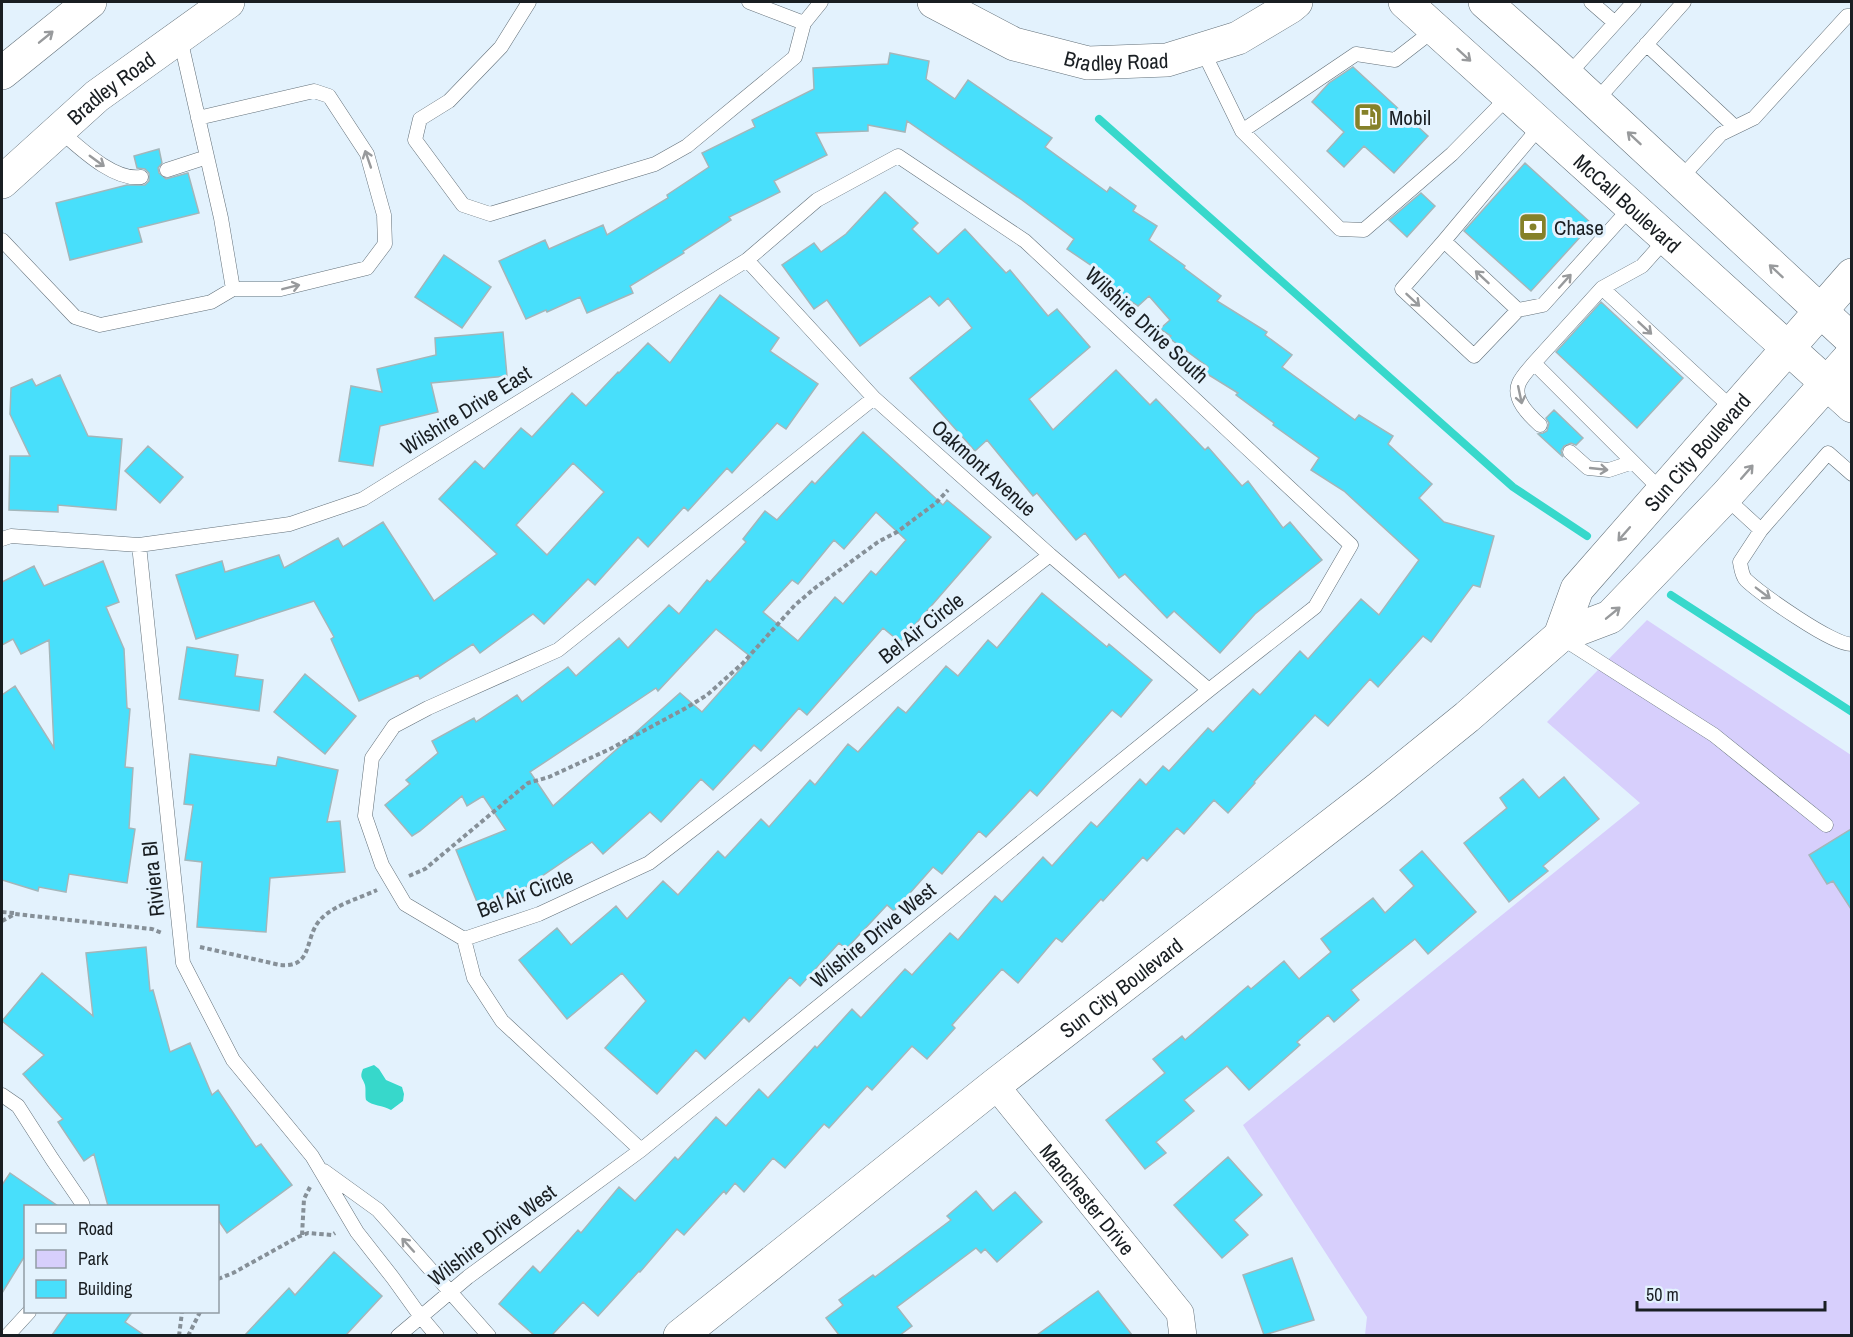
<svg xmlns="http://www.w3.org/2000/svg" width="1853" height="1337" viewBox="0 0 1853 1337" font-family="'Archivo Narrow',sans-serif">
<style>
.green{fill:#d7cffc}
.water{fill:#37d8cb}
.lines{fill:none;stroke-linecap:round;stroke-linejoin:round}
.stream{stroke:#37d8cb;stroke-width:8}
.building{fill:#48dffb;stroke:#a3b6ba;stroke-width:1.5;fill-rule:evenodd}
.lane-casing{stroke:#637079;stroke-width:15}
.street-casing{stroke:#637079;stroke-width:28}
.secondary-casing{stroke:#637079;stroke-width:34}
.highway-casing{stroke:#637079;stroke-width:34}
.path{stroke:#869098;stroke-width:4;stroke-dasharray:4.5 3;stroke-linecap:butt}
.lane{stroke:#fff;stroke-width:14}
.street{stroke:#fff;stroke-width:27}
.secondary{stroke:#fff;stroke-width:33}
.highway{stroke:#fff;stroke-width:33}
.oneway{stroke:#989a9c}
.labels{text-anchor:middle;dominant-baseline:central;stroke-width:6;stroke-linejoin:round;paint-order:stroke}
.street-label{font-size:21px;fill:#191e22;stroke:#e3f2fd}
.poi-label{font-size:21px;fill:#191e22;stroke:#e3f2fd;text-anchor:start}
</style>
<rect width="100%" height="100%" fill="#e3f2fd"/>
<!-- green -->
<path class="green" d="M1647 620 1851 755V1335H1365L1367 1317 1243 1125 1640 803 1547 722Z"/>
<!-- water -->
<path class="water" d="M374 1065 379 1069 386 1080 402 1087 404 1094 403 1101 391 1110C383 1105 372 1106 366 1100 365 1096 366 1089 365 1085 363 1078 359 1078 363 1069Z"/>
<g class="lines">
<!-- stream -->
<path class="stream" d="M1099 119 1513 487 1587 536
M1671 595 1852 712"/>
</g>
<!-- building -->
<path class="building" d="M890 53 929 61 926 79 955 99 968 80 1052 138 1045 147 1107 192 1110 187 1136 206 1133 211 1157 226 1149 240 1185 266 1184 268 1221 296 1217 301 1267 332 1265 335 1292 355 1282 367 1355 420 1359 415 1393 436 1388 444 1432 484 1419 498 1444 522 1494 536 1480 587 1473 585 1431 642 1423 636 1378 687 1370 679 1328 726 1315 715 1254 782 1255 783 1228 813 1214 800 1184 834 1177 828 1147 861 1143 857 1103 901 1101 899 1062 942 1056 938 1018 983 1002 969 952 1025 955 1028 927 1059 912 1046 872 1090 867 1086 829 1128 824 1124 785 1168 773 1158 744 1192 735 1183 726 1194 724 1191 684 1235 677 1229 640 1272 639 1271 598 1316 583 1302 552 1335H534L499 1304 533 1266 540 1273 578 1230 581 1233 619 1187 635 1201 675 1157 678 1160 716 1117 726 1126 759 1089 768 1098 815 1046 817 1048 852 1009 861 1018 905 969 912 975 950 933 958 940 995 896 1002 902 1043 857 1052 866 1091 822 1097 827 1140 779 1146 785 1163 766 1169 771 1208 728 1213 732 1253 689 1260 695 1300 651 1308 659 1361 599 1379 615 1419 560 1344 491 1311 470 1319 458 1273 425 1274 423 1236 395 1238 393 1204 372 1208 367 1169 338 1171 336 1160 329 1170 320 1149 296 1138 306 1100 282 1105 275 1067 249 1074 239 1022 200 907 121 905 132 868 125V131L816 133 827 155 774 181 780 192 729 217 731 220 683 251 684 253 630 286 633 293 587 313 580 297 547 312 546 310 526 319 499 261 545 240 549 249 603 225 607 235 668 198 667 195 709 167 702 153 755 127 752 120 814 89 813 68 888 64Z
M1353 67 1428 136 1394 173 1364 146 1344 167 1327 151 1344 132 1312 102 1329 83Z
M159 149 162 163 158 168 159 173 166 179 188 173 199 213 138 228 142 242 70 260 56 203 127 185H145L149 181V173L145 169 137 168 134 156Z
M1525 163 1592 224 1531 291 1464 231Z
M885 192 918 223 912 229 938 254 965 229 1006 273 1010 270 1048 316 1057 309 1090 347 1029 399 1053 430 1116 370 1150 405 1156 399 1205 450 1208 447 1242 486 1248 481 1283 528 1290 522 1322 560 1255 614 1220 653 1174 611 1167 618 1125 574 1119 578 1085 533 1076 540 1037 493 1033 496 987 440 975 451 910 378 972 328 948 298 939 306 930 296 860 346 827 300 814 309 782 265 814 243 821 252 846 234Z
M1421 193 1435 206 1407 237 1389 220Z
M444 255 491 287 462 328 415 297Z
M720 295 779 338 770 351 818 384 786 429 777 423 732 473 727 468 688 511 684 507 648 547 638 537 595 585 588 579 544 624 533 614 480 653 473 644 420 679 418 675 359 701 331 639 334 637 314 601 196 639 176 575 222 561 225 572 279 555 284 568 338 538 343 547 383 522 434 601 497 554 439 499 475 461 484 469 521 428 532 437 572 393 586 406 618 372 619 373 648 343 670 363ZM573 463 604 492 547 555 516 525Z
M1601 302 1683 378 1637 428 1556 352Z
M503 332 507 376 431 383 438 412 380 426 373 466 339 461 351 386 382 392 377 369 436 355 435 338Z
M60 375 88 436 122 439 116 510 58 505V512L9 510 10 456H30L10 414 11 388 32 379 36 386Z
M1554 410 1583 438 1576 445 1571 443 1564 446 1561 451 1563 457 1538 434 1543 433 1547 431 1549 423 1546 418Z
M863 432 943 505 947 500 991 537 900 642 883 628 807 715 799 708 761 751 754 745 713 790 701 779 661 822 650 812 603 854 592 842 520 891 479 907 456 850 506 830 483 796 467 806 462 796 420 831 412 836 385 805 410 784 406 780 438 753 432 741 474 718 476 722 517 695 522 702 568 667 576 676 619 638 628 648 669 605 679 614 707 580 710 582 746 542 743 539 765 511 777 520 812 481 815 484ZM876 512 906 540 876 575 871 571 843 604 835 597 798 641 763 612 792 580 798 584 834 540 844 549ZM716 629 751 657 702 712 680 693 553 806 530 772 656 688 658 691Z
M148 446 183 477 160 503 125 471Z
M103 561 119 602 106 607 124 649 127 708 130 709 125 767 133 768 129 828 135 829 127 883 69 874 66 892 39 887 38 891 2 880V695L15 686 54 748 49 640 21 654 13 639 2 645V582L34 566 44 586Z
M1042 593 1107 647 1109 644 1152 680 1121 717 1112 710 1037 796 1030 790 986 837 979 831 942 874 933 867 894 911 887 905 846 949 839 943 800 986 790 977 749 1022 744 1017 705 1059 696 1050 657 1094 605 1048 646 1001 622 973 567 1019 519 960 557 928 571 945 616 906 627 919 663 881 678 895 718 851 725 858 761 819 769 827 810 780 815 785 848 744 858 752 898 707 906 713 946 666 958 676 988 640 997 648Z
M187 647 238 655 235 676 263 680 259 711 179 699Z
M305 674 356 716 325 754 274 712Z
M190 754 276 766 278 757 338 770 327 822 340 821 345 872 270 878 266 932 197 927 202 862 185 860 193 805 184 804Z
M1564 777 1599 819 1543 866 1548 871 1509 902 1464 843 1507 808 1500 798 1523 779 1539 798Z
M1851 829V909L1833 881 1827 884 1809 855Z
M1422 851 1476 912 1428 954 1415 939 1351 990 1359 1000 1334 1022 1328 1015 1297 1042 1300 1045 1249 1090 1227 1066 1184 1100 1194 1111 1156 1142 1166 1153 1145 1169 1106 1120 1165 1073 1153 1059 1182 1036 1185 1040 1248 986 1251 989 1284 961 1299 979 1331 952 1321 939 1373 898 1385 913 1414 886 1400 870Z
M146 947 150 991 153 990 170 1052 190 1043 212 1095 218 1090 256 1147 261 1144 292 1185 227 1233 218 1220V1206H108L94 1154 84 1161 58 1122 63 1119 23 1074 44 1055 2 1021 42 973 93 1016 86 953Z
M1228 1157 1262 1195 1234 1220 1248 1235 1222 1258 1174 1205Z
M10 1173 58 1206H26V1254L2 1293V1185Z
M976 1191 993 1211 1015 1192 1042 1222 997 1262 985 1249 981 1253 976 1248 897 1307 912 1326 900 1335H839L826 1318 843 1305 839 1300 873 1275 875 1277 951 1220 947 1216Z
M334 1252 382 1296 346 1335H245L289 1288 295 1295Z
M1292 1258 1314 1320 1264 1335 1243 1275Z
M1098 1291 1132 1335H1037Z
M69 1311H133L125 1322 144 1335H52Z"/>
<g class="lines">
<!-- lane casing -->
<g class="lane-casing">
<path id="lane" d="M529 2 501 47 449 101 420 119 415 140 463 205 490 214 655 164 687 146 795 57 804 23 821 2
M749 2 804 23
M1591 2 1614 22
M1646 44 1735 127
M1202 49 1242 131 1340 229 1364 230 1452 154 1509 96
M1567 76 1634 2
M1595 102 1684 2
M198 118 314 91 329 96 367 154 384 215 385 244 367 268 281 289H233
M59 130C79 147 113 181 141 177
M1242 131 1356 54 1395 60 1435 29
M167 170 207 157
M1679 180 1721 134 1754 118 1847 16H1852
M2 240 75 317 100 325 211 302 233 289 221 218 180 38
M1444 241 1518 310 1474 356 1402 289 1444 241 1542 124
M747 260 874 398 1050 555 1209 690
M1602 288 1733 409
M1518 310 1543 305 1632 206
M1534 363C1529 369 1522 376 1519 383 1512 399 1529 415 1540 425
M874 398 558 650 428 708 394 726 372 758 365 816 382 865 405 904 464 939 539 914 649 863 1050 555
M1570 452 1588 468 1609 470 1633 462
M1662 491 1534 363 1602 288 1642 266 1667 238
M1725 497 1761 530 1828 453 1852 474
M1761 530 1740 562C1741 568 1742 576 1746 580 1760 593 1835 647 1852 644
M2 539 11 536 139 545 290 524 363 499 747 260 817 200 898 156 1025 241 1351 545 1315 607 1209 690 641 1150 468 1277 398 1336
M139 545 183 963 233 1060 312 1156 357 1232 393 1278 421 1317 437 1336
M1562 638 1714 735 1826 825
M464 939 474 978 502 1021 641 1150
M2 1095 18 1106 52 1159 82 1203 83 1206
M324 1171 378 1210 489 1336
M7 1336 29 1312"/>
</g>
<!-- street casing -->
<g class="street-casing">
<g id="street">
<path id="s1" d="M995 1085 1180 1313 1183 1336"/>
</g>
</g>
<!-- secondary casing -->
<g class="secondary-casing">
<g id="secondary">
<path id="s2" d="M934 2 1014 44 1088 63 1167 60 1238 38 1290 7 1296 2"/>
<path id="s3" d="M1405 2 1852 406"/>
<path d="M1485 2 1546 56 1852 340"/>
<path id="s4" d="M2 182 97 96 228 2"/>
<path id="s5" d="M1560 636 1577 589 1852 275"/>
<path id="s6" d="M680 1336 995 1085 1378 789 1467 717 1560 636 1610 617 1725 497 1852 355"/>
</g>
</g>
<!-- highway casing -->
<g class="highway-casing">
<path id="highway" d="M2 73 90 2"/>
</g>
<!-- path -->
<path class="path" d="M409 876 425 869 528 783 549 777 610 749 686 708 707 695 742 664 795 605 815 588 878 542 897 532 936 503 948 490
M2 912 14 913
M2 921 15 914 152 929 162 933
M200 947 280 965C313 968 304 940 319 921 333 905 358 899 377 890
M302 1235 304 1199 310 1187
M218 1279 233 1273 298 1237 308 1233 332 1235 335 1233
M179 1336 182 1312
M188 1336 200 1312"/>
<!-- lane -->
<use href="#lane" class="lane"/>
<!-- street -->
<use href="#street" class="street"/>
<!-- secondary -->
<use href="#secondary" class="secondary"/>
<!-- highway -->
<use href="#highway" class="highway"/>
</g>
<!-- one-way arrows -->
<defs><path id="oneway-shaft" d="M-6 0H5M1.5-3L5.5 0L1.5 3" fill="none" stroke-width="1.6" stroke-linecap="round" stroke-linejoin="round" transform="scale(1.5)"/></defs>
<g class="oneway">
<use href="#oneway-shaft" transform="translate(46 37) rotate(-39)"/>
<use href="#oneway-shaft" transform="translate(1464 55) rotate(42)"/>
<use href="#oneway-shaft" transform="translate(1634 138) rotate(-137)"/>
<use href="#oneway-shaft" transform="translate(368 159) rotate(-109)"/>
<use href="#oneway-shaft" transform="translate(97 161) rotate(36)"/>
<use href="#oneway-shaft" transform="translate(1776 271) rotate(-137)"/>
<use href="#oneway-shaft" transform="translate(1482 277) rotate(-137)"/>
<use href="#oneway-shaft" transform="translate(1565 281) rotate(-48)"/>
<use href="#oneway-shaft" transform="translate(291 287) rotate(-14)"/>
<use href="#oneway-shaft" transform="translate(1413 300) rotate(43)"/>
<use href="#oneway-shaft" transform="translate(1645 328) rotate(43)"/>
<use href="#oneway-shaft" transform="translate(1520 395) rotate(78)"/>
<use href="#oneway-shaft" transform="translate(1599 469) rotate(6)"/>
<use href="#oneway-shaft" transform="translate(1747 472) rotate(-49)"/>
<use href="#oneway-shaft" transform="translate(1624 534) rotate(131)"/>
<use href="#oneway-shaft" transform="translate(1763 593) rotate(37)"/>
<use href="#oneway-shaft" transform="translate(1613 613) rotate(-39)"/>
<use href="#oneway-shaft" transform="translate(408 1245) rotate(-132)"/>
</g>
<!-- icons -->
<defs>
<g id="fuel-square" transform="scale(1.5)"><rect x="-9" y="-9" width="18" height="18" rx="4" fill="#858129" stroke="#e3f2fd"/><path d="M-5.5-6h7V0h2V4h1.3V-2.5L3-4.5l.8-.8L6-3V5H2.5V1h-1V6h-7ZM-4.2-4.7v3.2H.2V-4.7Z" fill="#fff"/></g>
<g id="bank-square" transform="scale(1.5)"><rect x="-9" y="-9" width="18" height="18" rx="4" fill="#858129" stroke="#e3f2fd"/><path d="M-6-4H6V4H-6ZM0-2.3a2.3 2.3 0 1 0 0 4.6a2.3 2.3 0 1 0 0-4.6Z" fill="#fff"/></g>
</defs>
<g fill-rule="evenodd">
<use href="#fuel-square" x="1368" y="117"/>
<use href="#bank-square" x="1533" y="227"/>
</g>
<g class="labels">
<!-- street labels -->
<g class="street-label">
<text stroke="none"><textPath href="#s2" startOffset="195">Bradley Road</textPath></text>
<text stroke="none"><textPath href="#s4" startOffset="144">Bradley Road</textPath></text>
<text stroke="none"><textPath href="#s3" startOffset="300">McCall Boulevard</textPath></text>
<text transform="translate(1147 325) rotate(43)">Wilshire Drive South</text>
<text transform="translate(466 410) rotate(-32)">Wilshire Drive East</text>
<text stroke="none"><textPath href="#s5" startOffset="232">Sun City Boulevard</textPath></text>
<text transform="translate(984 468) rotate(42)">Oakmont Avenue</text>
<text transform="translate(921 628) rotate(-38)">Bel Air Circle</text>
<text transform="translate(153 879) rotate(-96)">Riviera Bl</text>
<text transform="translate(525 893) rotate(-21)">Bel Air Circle</text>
<text transform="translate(873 935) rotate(-39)">Wilshire Drive West</text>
<text stroke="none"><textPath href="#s6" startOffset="562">Sun City Boulevard</textPath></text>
<text stroke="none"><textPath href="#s1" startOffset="147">Manchester Drive</textPath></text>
<text transform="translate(492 1235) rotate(-37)">Wilshire Drive West</text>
</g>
<!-- poi labels -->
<g class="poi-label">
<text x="1389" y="117">Mobil</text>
<text x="1554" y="227">Chase</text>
</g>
</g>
<!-- border -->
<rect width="1853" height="1337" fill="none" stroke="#191e22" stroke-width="6"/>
<!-- legend -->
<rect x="24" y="1205" width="195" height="108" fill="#e3f2fd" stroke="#929da5" stroke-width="1.5"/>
<rect x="36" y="1224" width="30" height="9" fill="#ffffff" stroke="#929da5" stroke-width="1.5"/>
<text x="78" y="1235" font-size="18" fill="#191e22">Road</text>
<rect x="36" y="1250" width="30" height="18" fill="#d7cffc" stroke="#929da5" stroke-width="1.5"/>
<text x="78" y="1265" font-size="18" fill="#191e22">Park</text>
<rect x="36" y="1280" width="30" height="18" fill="#48dffb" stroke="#929da5" stroke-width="1.5"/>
<text x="78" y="1295" font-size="18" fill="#191e22">Building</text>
<!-- scale -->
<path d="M1637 1301v9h188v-9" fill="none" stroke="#191e22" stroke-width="3"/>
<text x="1646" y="1301" font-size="18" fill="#191e22" stroke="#e3f2fd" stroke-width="4.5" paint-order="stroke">50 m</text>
</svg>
